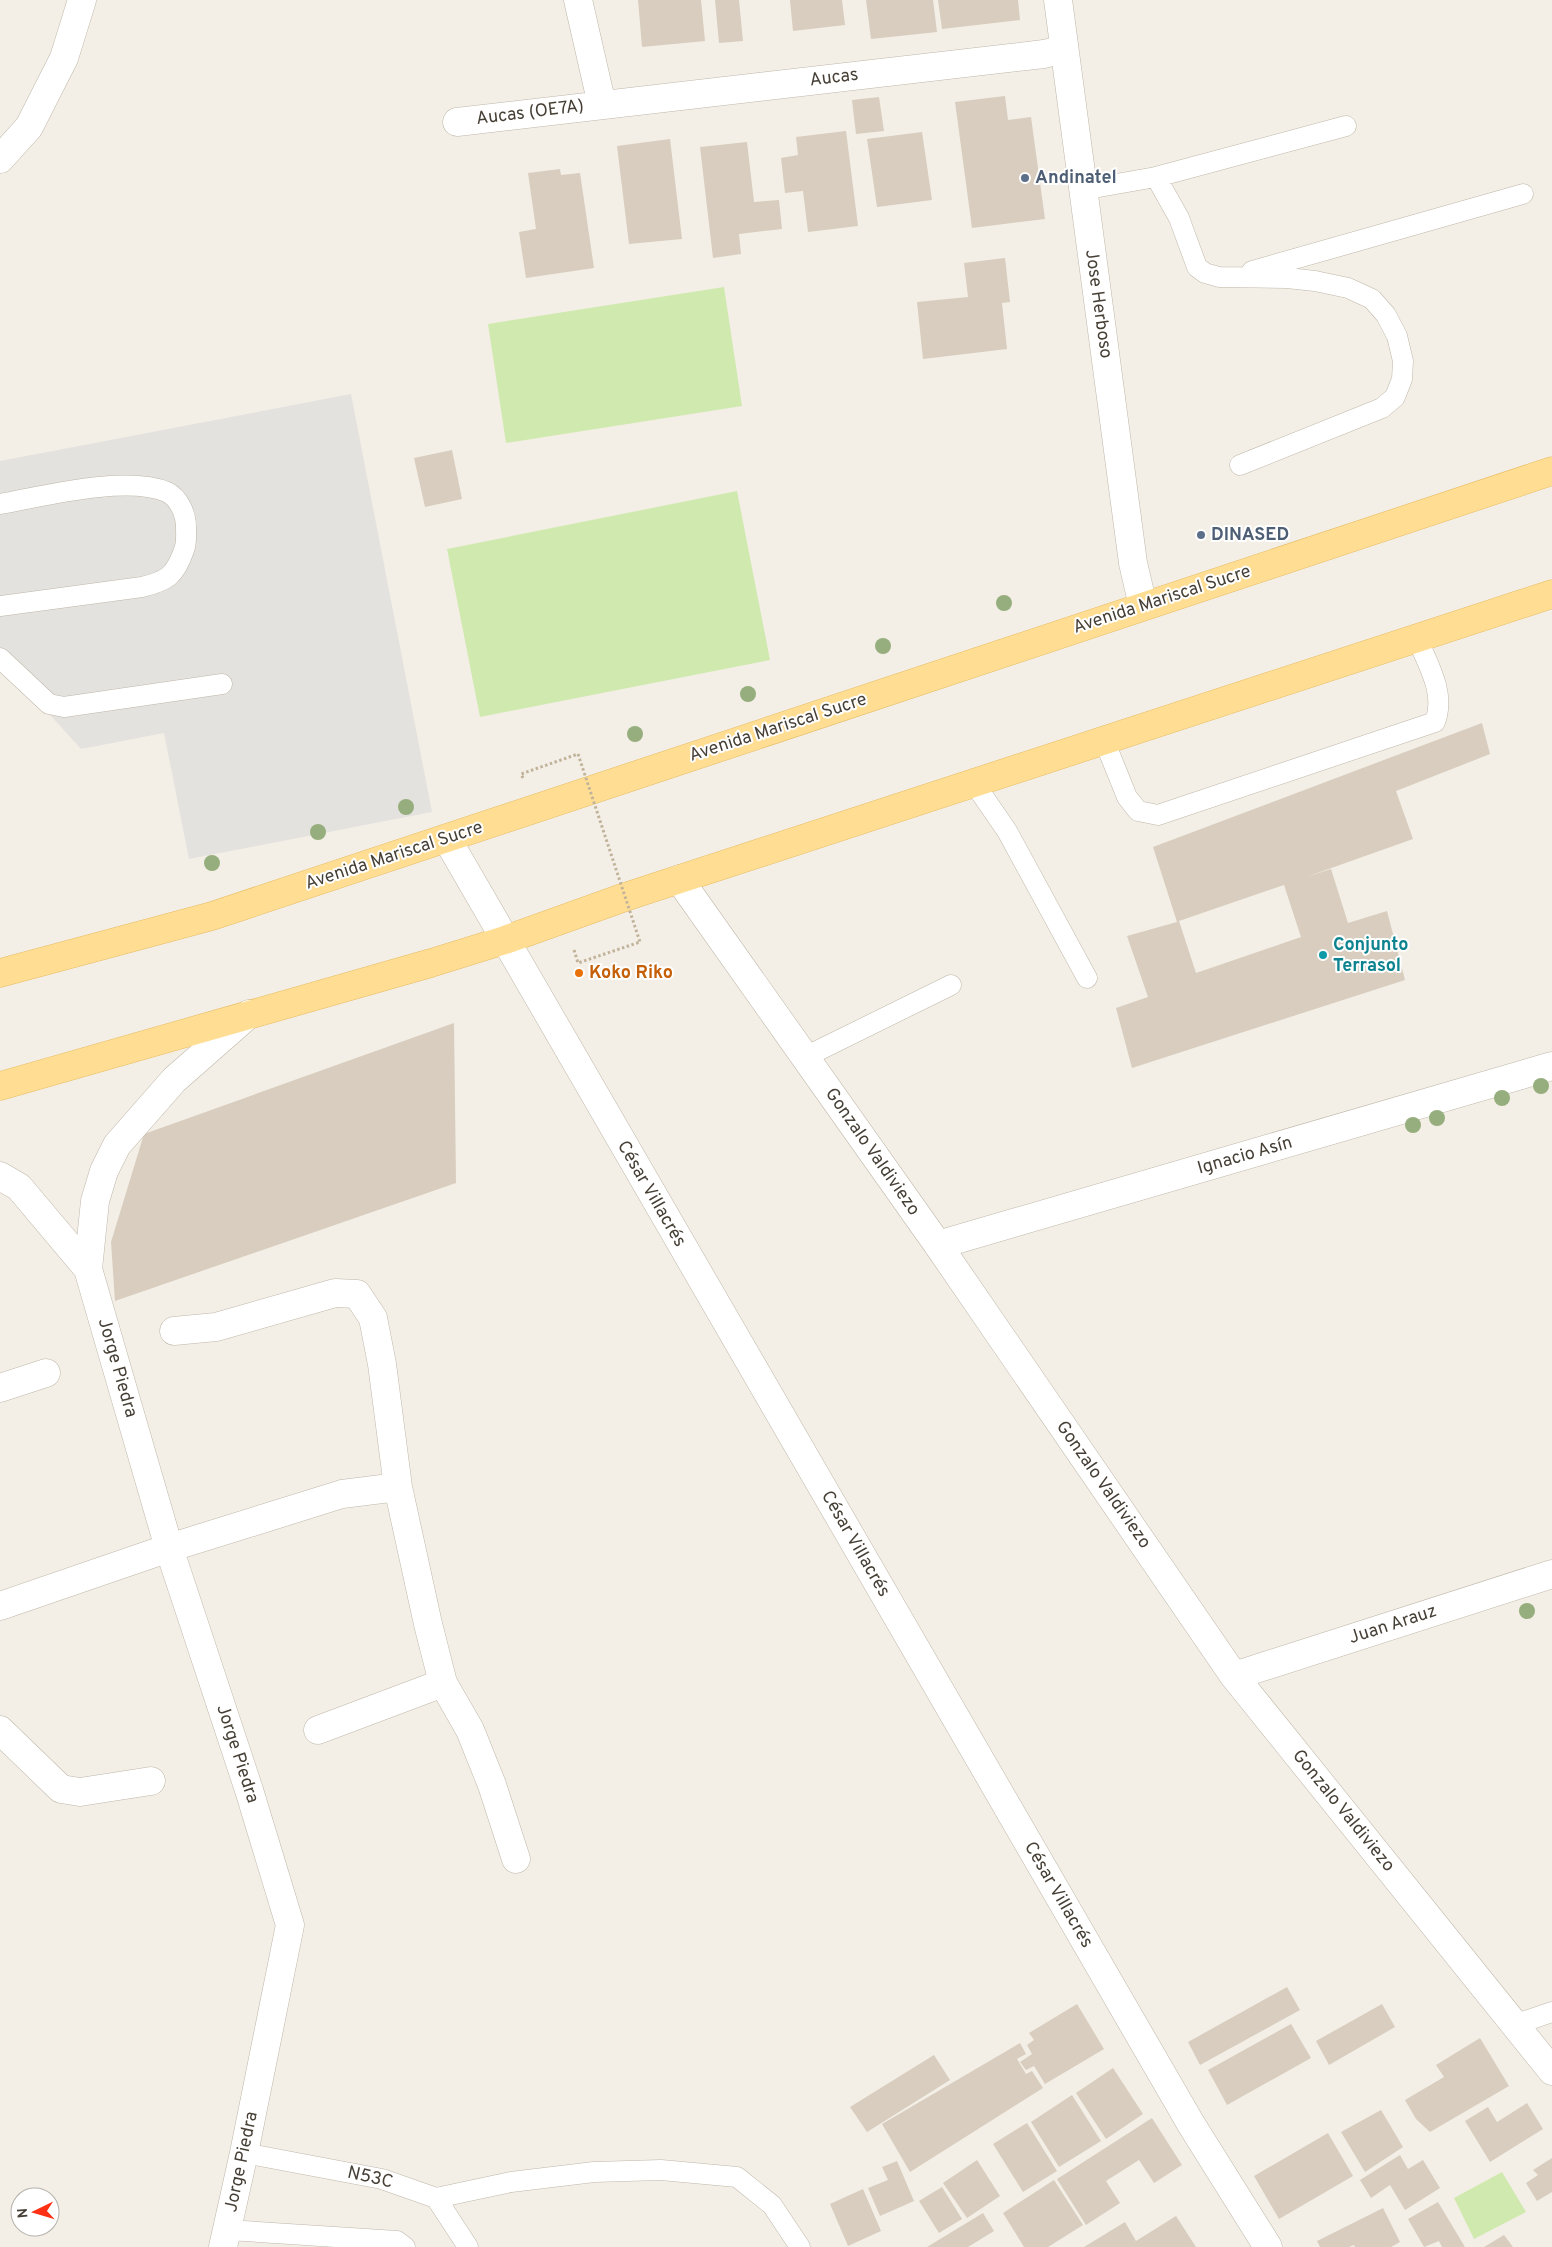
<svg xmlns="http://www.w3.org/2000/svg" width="1552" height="2247" viewBox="0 0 1552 2247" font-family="Overpass,sans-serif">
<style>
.green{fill:#d0e9ae}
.parking{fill:#e4e2de}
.building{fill:#d8cdbe;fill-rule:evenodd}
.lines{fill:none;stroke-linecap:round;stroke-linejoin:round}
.service-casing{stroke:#bfb7a9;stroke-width:21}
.minor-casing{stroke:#bfb7a9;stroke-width:29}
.primary-casing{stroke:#e6bb62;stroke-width:29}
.path{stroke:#c1b29a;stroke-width:3;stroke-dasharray:2.5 2.5;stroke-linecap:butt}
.service{stroke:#fff;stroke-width:20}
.minor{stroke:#fff;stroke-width:28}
.primary{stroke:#ffde94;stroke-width:28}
.path-bridge{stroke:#c1b29a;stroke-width:3;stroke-dasharray:2.5 2.5;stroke-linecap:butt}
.tree{fill:#96ae7d}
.service-dot{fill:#5c6f8a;stroke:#fff;stroke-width:2}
.culture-dot{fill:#0f9aa8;stroke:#fff;stroke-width:2}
.food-dot{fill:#e8710a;stroke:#fff;stroke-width:2}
.labels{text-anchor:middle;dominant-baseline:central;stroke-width:4;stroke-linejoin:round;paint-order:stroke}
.street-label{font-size:18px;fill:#463f35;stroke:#fff}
.service-label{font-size:18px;font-weight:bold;fill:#4e5e75;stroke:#fff;text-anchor:start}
.culture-label{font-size:18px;font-weight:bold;fill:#0d838f;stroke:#fff;text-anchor:start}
.food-label{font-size:18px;font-weight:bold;fill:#c56008;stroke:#fff;text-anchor:start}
</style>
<rect width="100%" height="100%" fill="#f3efe6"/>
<!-- green -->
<path class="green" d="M724 287 742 406 506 443 488 324Z
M737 491 770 660 480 717 447 549Z
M1502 2172 1526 2212 1474 2239 1454 2198Z"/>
<!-- parking -->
<path class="parking" d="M351 394 432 812 189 859 164 733 81 749 0 660V461Z"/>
<!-- building -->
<path class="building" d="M638 0H701L705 41 642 47Z
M715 0H739L743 41 719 43Z
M790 0H842L845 25 793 31Z
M866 0H933L937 32 871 39Z
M938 0H1018L1020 20 942 29Z
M1005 96 1008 120 1031 117 1045 219 972 228 955 102Z
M879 97 884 131 856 134 852 100Z
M846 131 858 226 808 232 803 191 785 193 781 158 798 155 796 137Z
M922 132 932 200 877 207 867 139Z
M670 139 682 239 629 244 617 146Z
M747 142 754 202 779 200 782 229 739 234 741 254 713 258 700 147Z
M560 169 561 175 580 173 594 268 526 278 519 232 536 229 528 173Z
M1005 258 1010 302 1002 303 1007 349 923 359 917 302 968 297 964 263Z
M452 450 462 499 425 507 414 458Z
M1482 723 1490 754 1396 791 1413 839 1306 877 1331 869 1348 923 1387 911 1405 980 1132 1068 1116 1008 1148 997 1127 936 1177 922 1153 847ZM1284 885 1301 937 1196 973 1179 921Z
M454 1023 456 1183 115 1301 111 1242 144 1134Z
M1287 1987 1300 2010 1200 2065 1188 2042Z
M1077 2004 1104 2049 1045 2084 1034 2066 1026 2070 1020 2062 1032 2054 1027 2045 1034 2040 1029 2033Z
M1382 2004 1395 2027 1329 2065 1316 2041Z
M1291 2024 1311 2058 1227 2105 1208 2070Z
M1480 2038 1509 2086 1430 2132 1416 2119 1405 2100 1444 2077 1436 2065Z
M1020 2043 1026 2054 1017 2059 1026 2074 1032 2071 1043 2088 910 2172 882 2124Z
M934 2055 950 2080 867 2132 850 2107Z
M1113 2068 1143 2114 1106 2139 1076 2093Z
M1072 2095 1101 2141 1059 2167 1031 2122Z
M1527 2103 1543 2129 1490 2162 1465 2121 1488 2107 1497 2122Z
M1381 2110 1403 2147 1365 2172 1341 2132Z
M1152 2118 1182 2165 1154 2183 1139 2160 1106 2181 1120 2203 1086 2225 1057 2179Z
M1027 2123 1057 2171 1023 2192 993 2144Z
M1328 2133 1353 2176 1279 2219 1254 2176Z
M1400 2155 1408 2169 1423 2160 1440 2188 1405 2210 1390 2185 1371 2198 1360 2180Z
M1552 2158V2192L1537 2201 1526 2183 1538 2175 1533 2170Z
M977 2160 1000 2196 967 2218 943 2183Z
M897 2161 914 2201 880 2216 868 2188 888 2180 882 2167Z
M1054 2180 1083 2225 1048 2247H1024L1003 2213Z
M942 2187 962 2219 939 2233 919 2201Z
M863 2189 881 2231 848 2246 830 2204Z
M1438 2202 1465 2247H1442L1439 2241 1424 2247 1408 2219Z
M1383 2208 1400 2242 1391 2247H1355L1354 2245 1349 2247H1320L1317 2241Z
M983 2213 994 2231 968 2247H927Z
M1176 2216 1196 2247H1084L1125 2222 1136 2241Z
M1504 2235 1513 2247H1484Z"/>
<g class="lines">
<!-- service casing -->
<g class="service-casing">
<path id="service" d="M1156 177 1179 218 1197 267 1205 273 1219 277 1287 278 1315 281 1348 288 1372 299 1386 315 1397 336 1403 361 1402 379 1395 397 1382 408 1240 465
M1082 190 1156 177 1346 126
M1252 271 1523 194
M0 504C44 496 126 475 167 492 179 498 186 514 186 527 186 534 187 543 184 550 175 576 167 581 142 587L0 606
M0 658 49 704 64 707 222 684
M1104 740 1127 797 1138 811 1158 815 1435 722C1446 693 1428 665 1417 638
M974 783 1007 831 1087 978
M805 1057 951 985
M1514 2025 1552 2012
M244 2153 382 2179 436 2198 468 2247
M436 2198 511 2182 594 2172 661 2170 737 2177 772 2205 800 2247
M228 2230 397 2241 405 2247"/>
</g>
<!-- minor casing -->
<g class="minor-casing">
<path id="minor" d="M578 0 602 105
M1058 0 1133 563 1143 606
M457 122 1044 54 1064 49
M0 159 29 127 64 58 82 0
M447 839 1191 2124 1268 2247
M679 879 938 1245 1234 1676 1552 2071
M0 1176 19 1187 88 1269
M938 1245 1552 1066
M174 1331 216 1327 335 1293 357 1294 373 1318 382 1364 398 1487 428 1624 443 1683 470 1730 492 1785 516 1859
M0 1388 46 1373
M0 1606 169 1548 342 1494 398 1487
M1234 1676 1552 1574
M0 1730 61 1789 80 1792 151 1781
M318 1730 443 1683
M223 2247 244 2153 290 1925 249 1790 169 1548 88 1269 95 1201 104 1171 117 1145 174 1080 249 1014"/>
</g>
<!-- primary casing -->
<g class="primary-casing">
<path id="primary" d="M0 973 212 916 1552 471
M0 1086 431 963 505 940 625 897 1552 594"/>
</g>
<!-- path -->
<path class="path" d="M523 778 521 774 578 754
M574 950 578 963 640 942"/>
<!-- service -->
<use href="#service" class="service"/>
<!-- minor -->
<use href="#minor" class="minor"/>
<!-- primary -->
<use href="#primary" class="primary"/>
<!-- path-bridge -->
<path class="path-bridge" d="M578 754 640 942"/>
</g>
<!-- trees -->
<g class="tree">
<circle cx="1004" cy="603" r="8"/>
<circle cx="883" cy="646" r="8"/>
<circle cx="748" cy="694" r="8"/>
<circle cx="635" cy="734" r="8"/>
<circle cx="406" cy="807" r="8"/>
<circle cx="318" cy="832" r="8"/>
<circle cx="212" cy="863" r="8"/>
<circle cx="1541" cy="1086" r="8"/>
<circle cx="1502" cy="1098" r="8"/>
<circle cx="1437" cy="1118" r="8"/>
<circle cx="1413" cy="1125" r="8"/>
<circle cx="1527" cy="1611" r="8"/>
</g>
<!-- markers -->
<g class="service-dot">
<circle cx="1025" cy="178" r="5"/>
<circle cx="1201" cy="535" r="5"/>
</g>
<circle class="culture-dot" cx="1323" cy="955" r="5"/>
<circle class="food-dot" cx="579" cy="973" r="5"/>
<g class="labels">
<!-- street labels -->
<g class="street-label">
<text transform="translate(834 78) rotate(-7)">Aucas</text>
<text transform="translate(530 113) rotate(-7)">Aucas (OE7A)</text>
<text transform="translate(1098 304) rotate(82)">Jose Herboso</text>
<text transform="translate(1162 600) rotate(-18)">Avenida Mariscal Sucre</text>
<text transform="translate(778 728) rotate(-18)">Avenida Mariscal Sucre</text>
<text transform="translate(394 856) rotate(-18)">Avenida Mariscal Sucre</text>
<text transform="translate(872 1152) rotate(55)">Gonzalo Valdiviezo</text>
<text transform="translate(1245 1156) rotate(-16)">Ignacio Asín</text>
<text transform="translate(651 1194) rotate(60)">César Villacrés</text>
<text transform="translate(117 1368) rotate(74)">Jorge Piedra</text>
<text transform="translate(1103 1485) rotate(55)">Gonzalo Valdiviezo</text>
<text transform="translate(855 1544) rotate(60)">César Villacrés</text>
<text transform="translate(1393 1625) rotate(-18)">Juan Arauz</text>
<text transform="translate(237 1754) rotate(72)">Jorge Piedra</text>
<text transform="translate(1343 1811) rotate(51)">Gonzalo Valdiviezo</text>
<text transform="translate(1058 1895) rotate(60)">César Villacrés</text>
<text transform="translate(242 2162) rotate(-78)">Jorge Piedra</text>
<text transform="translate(370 2178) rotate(13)">N53C</text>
</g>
<!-- service labels -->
<g class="service-label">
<text x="1035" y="178">Andinatel</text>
<text x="1211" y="535">DINASED</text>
</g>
<!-- culture labels -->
<g class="culture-label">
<text x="1333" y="945">Conjunto<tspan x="1333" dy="21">Terrasol</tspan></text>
</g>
<!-- food labels -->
<g class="food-label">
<text x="589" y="973">Koko Riko</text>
</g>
</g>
<!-- north arrow -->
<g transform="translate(35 2212) rotate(265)"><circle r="24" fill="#ffffff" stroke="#b5b2ae"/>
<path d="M0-4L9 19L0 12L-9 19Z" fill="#fe3013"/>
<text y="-8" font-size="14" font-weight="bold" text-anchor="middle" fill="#463f35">N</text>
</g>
</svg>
